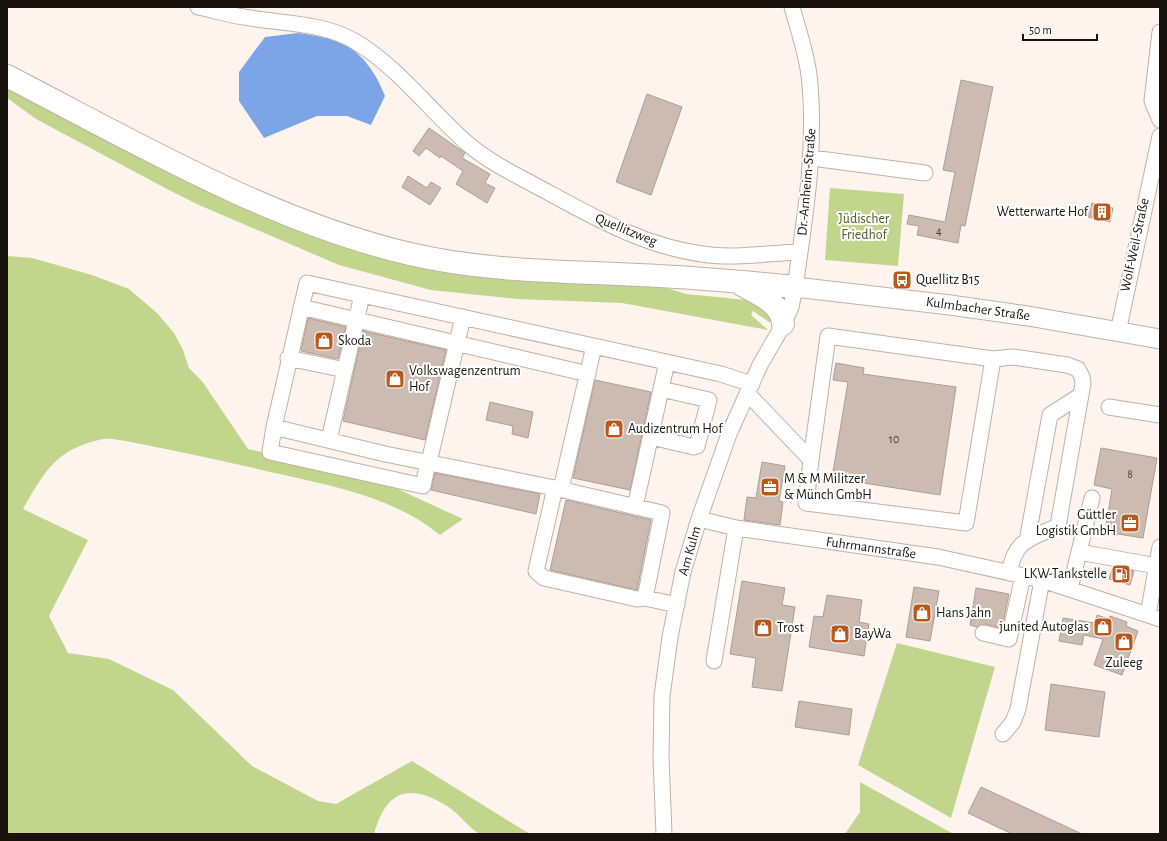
<svg xmlns="http://www.w3.org/2000/svg" width="1167" height="841" viewBox="0 0 1167 841" font-family="'Alegreya Sans',sans-serif">
<style>
.green{fill:#c1d58d}
.water{fill:#7ca5e8}
.building{fill:#ccbbb0;stroke:#ad9d92}
.lines{fill:none;stroke-linecap:round;stroke-linejoin:round}
.minor-casing{stroke:#c0b0a4;stroke-width:17}
.major-casing{stroke:#c0b0a4;stroke-width:21}
.highway-casing{stroke:#c0b0a4;stroke-width:24}
.minor{stroke:#fff;stroke-width:15}
.major{stroke:#fff;stroke-width:19}
.highway{stroke:#fff;stroke-width:22}
.labels{text-anchor:middle;dominant-baseline:central;stroke-width:4;stroke-linejoin:round;paint-order:stroke}
.number-label{font-size:12px;fill:#463d37}
.street-label{font-size:14px;fill:#19130f;stroke:#fff}
.poi-label{font-size:14px;fill:#19130f;stroke:#fff;text-anchor:start}
.park-label{font-size:14px;fill:#4e5c23;stroke:#fff}
</style>
<rect width="100%" height="100%" fill="#fef4ed"/>
<!-- green -->
<path class="green" d="M7 88 188 183 258 215 367 254 421 267 514 281 637 284 664 287 686 294 757 301 774 322H769L753 311 751 315 768 330 622 303 517 299 431 290 339 265 199 205 167 189 36 119 7 98Z
M830 188 904 194 898 266 825 260Z
M7 256 32 258 92 275 129 289 157 313 174 333 183 350 189 368 202 381 248 449 367 475 463 519 440 535C396 499 338 487 284 475 245 466 205 457 166 449 154 447 112 437 103 439 56 449 45 471 23 509L88 540 49 616 68 653 109 659 173 690 252 766 318 801 336 804 412 761 530 834C520 834 486 836 480 834 468 828 459 813 447 806 408 782 386 791 374 834H7Z
M897 643 995 667 951 818 858 765Z
M860 782 948 831 954 834H845L860 812Z"/>
<!-- water -->
<path class="water" d="M298 33C311 35 325 37 337 41 362 51 376 73 385 96L371 125 347 116H317L264 138 239 101V72L265 37Z"/>
<!-- building -->
<path class="building" d="M961 80 993 87 965 226 961 225 958 243 917 235 919 226 907 224 909 215 945 222 955 172 943 170Z
M647 94 682 107 651 195 616 182Z
M429 128 465 153 462 158 490 174 485 183 495 188 487 203 456 184 463 171 441 156 440 158 426 148 419 156 413 151Z
M408 176 427 188 431 182 441 188 430 205 402 187Z
M1092 203 1113 208 1110 222 1088 217Z
M308 318 346 327 338 359 301 351Z
M363 331 446 350 425 440 343 421Z
M836 363 864 368 863 374 956 387 940 495 832 478 848 382 833 380Z
M595 380 651 392 630 490 573 478Z
M490 402 533 412 528 438 512 434 513 426 486 420Z
M1101 448 1157 458 1143 538 1105 532 1112 489 1094 485Z
M762 462 785 466 779 501 783 502 780 525 744 520 747 497 756 498Z
M435 473 540 494 536 514 431 490Z
M566 500 651 520 637 590 550 570Z
M1113 567 1134 571 1130 585 1109 579Z
M742 581 785 588 782 605 795 607 782 691 752 687 756 658 730 654Z
M914 587 939 591 930 641 906 637Z
M976 588 1009 594 1002 628 985 624 977 627 970 625Z
M827 595 862 600 859 622 869 624 864 656 809 647 814 616 823 617Z
M1097 615 1109 619 1110 616 1127 622 1126 626 1138 631 1122 675 1094 665 1103 639 1084 635 1082 645 1059 641 1063 618 1095 623Z
M1051 684 1105 692 1099 737 1045 730Z
M799 701 852 709 849 735 795 727Z
M981 787 1082 834H1012L968 813Z"/>
<g class="lines">
<!-- minor casing -->
<g class="minor-casing">
<path id="minor" d="M198 7C213 10 229 15 244 17 281 24 323 22 356 42 399 68 430 111 468 144 489 162 516 175 540 188 592 216 643 246 702 254 734 259 769 253 800 252
M1160 32 1152 101 1160 120
M812 158 925 173
M301 307 588 374
M1118 332 1160 136
M288 358 345 370
M993 359 1013 357 1067 365 1078 369 1082 377 1083 383 1058 526C1030 539 1015 539 1009 573
M747 393 811 460 806 503 966 523 993 359 828 336 811 460
M1109 407 1160 415
M274 427 270 452 423 486 428 462
M651 437 694 447 697 446 709 400 661 389
M329 440 362 295
M429 462 463 317
M555 488 536 571 544 578 637 599 645 598
M561 489 594 346
M635 507 667 362
M699 519 736 528 938 557 1042 580 1160 619
M1027 541 1050 415 1081 395
M1079 552 1157 566
M1070 589 1092 498
M677 605 645 598 662 513 555 488 385 454 274 427 307 283 721 374 752 384
M1148 615 1160 547
M983 633 1009 639 1023 576
M714 661 736 528
M1003 734 1013 722 1018 709 1042 580
M664 834 661 758 662 696 670 637 683 572 699 519 729 434 760 365 782 327 791 307 795 287C805 217 817 146 809 75 806 52 798 29 792 7"/>
</g>
<!-- major casing -->
<g class="major-casing">
<path id="major" d="M795 287 950 305 1028 316 1160 339"/>
</g>
<!-- highway casing -->
<g class="highway-casing">
<path id="highway" d="M7 76C133 141 271 222 410 254 478 270 548 271 617 274 676 276 736 281 795 287
M742 285C758 294 782 303 783 324"/>
</g>
<!-- minor -->
<use href="#minor" class="minor"/>
<!-- major -->
<use href="#major" class="major"/>
<!-- highway -->
<use href="#highway" class="highway"/>
</g>
<!-- icons -->
<defs>
<g id="building-square" transform="scale(1)"><rect x="-9" y="-9" width="18" height="18" rx="4" fill="#b9571d" stroke="#fff"/><path d="M-4-6H4V6H1V3H-1V6H-4ZM-2.5-4.3h1.7v1.8h-1.7ZM.8-4.3h1.7v1.8H.8ZM-2.5-1h1.7V.8h-1.7ZM.8-1h1.7V.8H.8Z" fill="#fff"/></g>
<g id="bus-square" transform="scale(1)"><rect x="-9" y="-9" width="18" height="18" rx="4" fill="#b9571d" stroke="#fff"/><path d="M-5-6H5V4H4V6H2V4H-2V6H-4V4H-5ZM-3.5-4V0h7V-4ZM-3.5 1.2v1.5H-2V1.2ZM2 1.2v1.5H3.5V1.2Z" fill="#fff"/></g>
<g id="shop-square" transform="scale(1)"><rect x="-9" y="-9" width="18" height="18" rx="4" fill="#b9571d" stroke="#fff"/><path d="M-5-2.5h2.3a2.7 3.5 0 0 1 5.4 0H5L5.5 6h-11ZM-1.5-2.5h3a1.5 2.3 0 0 0-3 0Z" fill="#fff"/></g>
<g id="office-square" transform="scale(1)"><rect x="-9" y="-9" width="18" height="18" rx="4" fill="#b9571d" stroke="#fff"/><path d="M-6-3h4V-5.5h4V-3h4V5H-6ZM-1-4.5V-3h2v-1.5ZM-6 0V1H6V0Z" fill="#fff"/></g>
<g id="fuel-square" transform="scale(1)"><rect x="-9" y="-9" width="18" height="18" rx="4" fill="#b9571d" stroke="#fff"/><path d="M-5.5-6h7V0h2V4h1.3V-2.5L3-4.5l.8-.8L6-3V5H2.5V1h-1V6h-7ZM-4.2-4.7v3.2H.2V-4.7Z" fill="#fff"/></g>
</defs>
<g fill-rule="evenodd">
<use href="#building-square" x="1102" y="212"/>
<use href="#bus-square" x="902" y="280"/>
<use href="#shop-square" x="324" y="341"/>
<use href="#shop-square" x="395" y="379"/>
<use href="#shop-square" x="614" y="429"/>
<use href="#office-square" x="770" y="487"/>
<use href="#office-square" x="1130" y="523"/>
<use href="#fuel-square" x="1121" y="574"/>
<use href="#shop-square" x="922" y="613"/>
<use href="#shop-square" x="1103" y="627"/>
<use href="#shop-square" x="763" y="628"/>
<use href="#shop-square" x="840" y="634"/>
<use href="#shop-square" x="1124" y="642"/>
</g>
<g class="labels">
<!-- number labels -->
<g class="number-label">
<text x="939" y="231">4</text>
<text x="894" y="439">10</text>
<text x="1130" y="474">8</text>
</g>
<!-- street labels -->
<g class="street-label">
<text transform="translate(807 182) rotate(-85)">Dr.-Arnheim-Straße</text>
<text transform="translate(626 230) rotate(22)">Quellitzweg</text>
<text transform="translate(1135 245) rotate(-78)">Wolf-Weil-Straße</text>
<text transform="translate(978 309) rotate(8)">Kulmbacher Straße</text>
<text transform="translate(871 548) rotate(8)">Fuhrmannstraße</text>
<text transform="translate(690 551) rotate(-74)">Am Kulm</text>
</g>
<!-- poi labels -->
<g class="poi-label">
<text x="1088" y="212" text-anchor="end">Wetterwarte Hof</text>
<text x="916" y="280">Quellitz B15</text>
<text x="338" y="341">Skoda</text>
<text x="409" y="371">Volkswagenzentrum<tspan x="409" dy="16">Hof</tspan></text>
<text x="628" y="429">Audizentrum Hof</text>
<text x="784" y="479">M &amp; M Militzer<tspan x="784" dy="16">&amp; Münch GmbH</tspan></text>
<text x="1116" y="515" text-anchor="end">Güttler<tspan x="1116" dy="16">Logistik GmbH</tspan></text>
<text x="1107" y="574" text-anchor="end">LKW-Tankstelle</text>
<text x="936" y="613">Hans Jahn</text>
<text x="1089" y="627" text-anchor="end">junited Autoglas</text>
<text x="777" y="628">Trost</text>
<text x="854" y="634">BayWa</text>
<text x="1124" y="663" text-anchor="middle">Zuleeg</text>
</g>
<!-- park labels -->
<g class="park-label">
<text x="864" y="219">Jüdischer<tspan x="864" dy="16">Friedhof</tspan></text>
</g>
</g>
<!-- border -->
<rect width="1167" height="841" fill="none" stroke="#19130f" stroke-width="16"/>
<!-- scale -->
<path d="M1023 34v6h74v-6" fill="none" stroke="#19130f" stroke-width="2"/>
<text x="1029" y="34" font-size="12" fill="#19130f" stroke="#ffffff" stroke-width="3" paint-order="stroke">50 m</text>
</svg>
